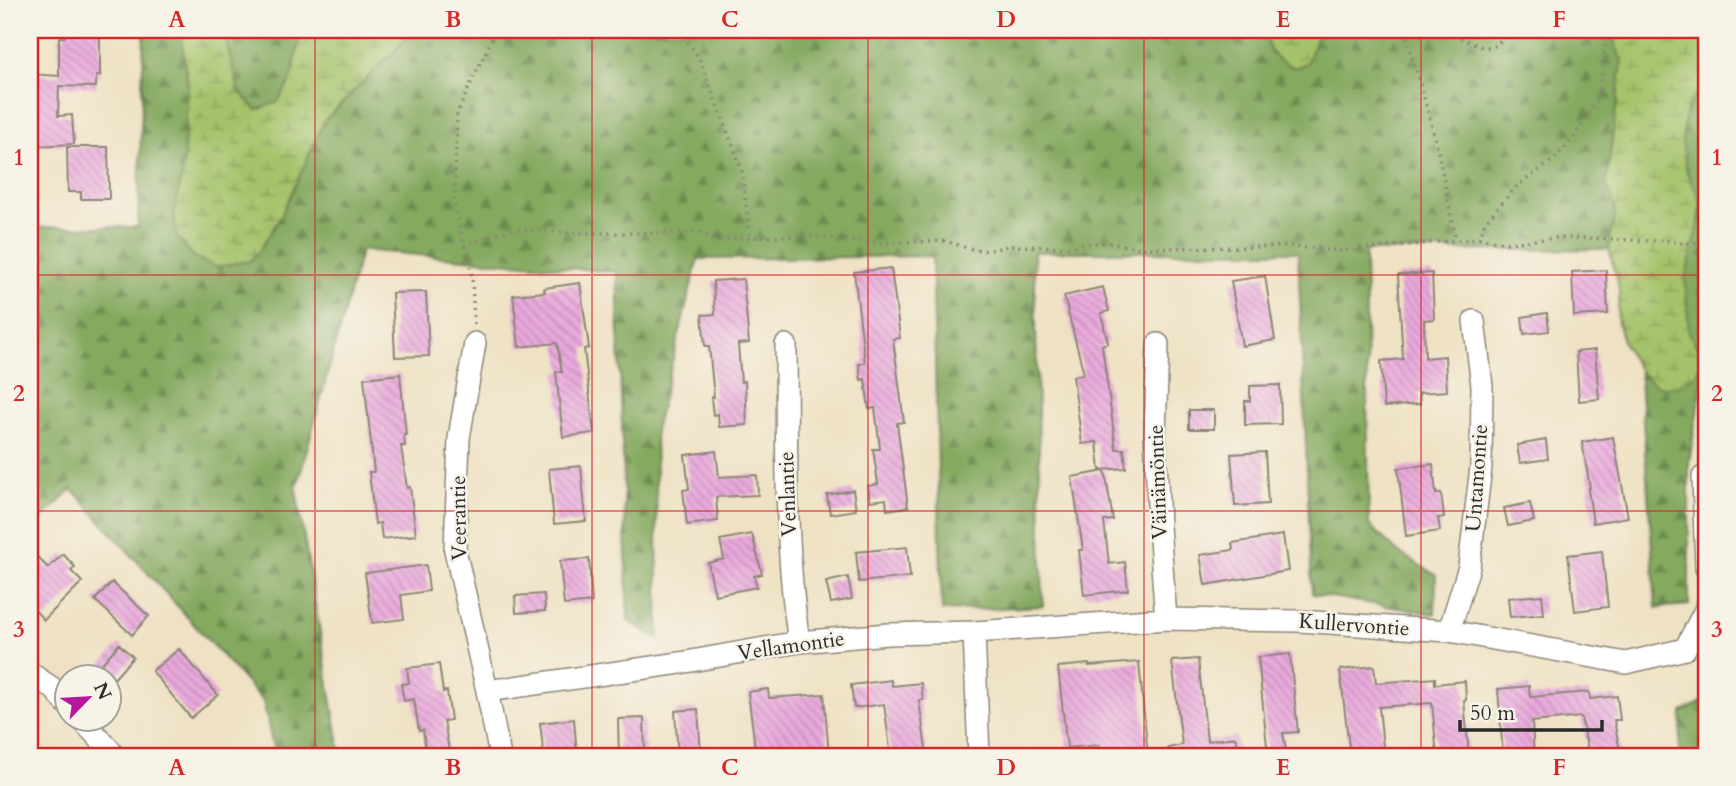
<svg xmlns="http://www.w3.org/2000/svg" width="1736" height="786" viewBox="0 0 1736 786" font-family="Cardo,serif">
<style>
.forest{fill:url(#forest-firs);stroke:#586a45;stroke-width:2}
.wetland{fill:url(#wetland-marsh);stroke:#68774b;stroke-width:2}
.building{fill:url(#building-back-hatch)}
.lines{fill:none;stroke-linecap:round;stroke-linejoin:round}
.minor-casing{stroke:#8d8678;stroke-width:24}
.path{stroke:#8d8678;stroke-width:3.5;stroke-dasharray:2 5;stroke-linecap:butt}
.minor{stroke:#fff;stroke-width:21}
.grid{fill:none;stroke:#d62828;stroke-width:2;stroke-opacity:0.55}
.labels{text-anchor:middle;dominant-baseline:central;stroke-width:5;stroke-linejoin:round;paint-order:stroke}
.street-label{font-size:21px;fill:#2b2b2b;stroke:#f7f3e8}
.neatline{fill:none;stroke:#d62828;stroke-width:2.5}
.grid-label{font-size:23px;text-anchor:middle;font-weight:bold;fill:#d62828}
</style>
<defs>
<pattern id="forest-firs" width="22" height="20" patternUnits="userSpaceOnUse" patternTransform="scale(1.75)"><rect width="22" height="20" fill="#84a95f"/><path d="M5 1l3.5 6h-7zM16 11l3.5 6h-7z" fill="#6c8a4f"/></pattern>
<pattern id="wetland-marsh" width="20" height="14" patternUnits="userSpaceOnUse" patternTransform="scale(1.75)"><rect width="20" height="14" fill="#a5c36b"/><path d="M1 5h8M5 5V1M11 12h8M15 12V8" fill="none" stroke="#879f58"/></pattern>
<pattern id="building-back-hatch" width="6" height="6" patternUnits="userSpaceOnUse" patternTransform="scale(1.75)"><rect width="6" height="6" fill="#eaa9dd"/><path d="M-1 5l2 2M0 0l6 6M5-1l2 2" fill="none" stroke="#be8ab3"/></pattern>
</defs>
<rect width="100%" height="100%" fill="#f7f3e8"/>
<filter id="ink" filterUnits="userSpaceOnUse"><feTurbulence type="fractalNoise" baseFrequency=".0143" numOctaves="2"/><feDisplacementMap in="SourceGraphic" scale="14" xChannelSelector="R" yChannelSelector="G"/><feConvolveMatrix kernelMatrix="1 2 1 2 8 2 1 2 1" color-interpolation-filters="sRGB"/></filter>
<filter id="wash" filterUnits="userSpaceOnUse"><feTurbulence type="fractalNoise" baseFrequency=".00686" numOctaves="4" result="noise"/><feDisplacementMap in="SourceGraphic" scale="28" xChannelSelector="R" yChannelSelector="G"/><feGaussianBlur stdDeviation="1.57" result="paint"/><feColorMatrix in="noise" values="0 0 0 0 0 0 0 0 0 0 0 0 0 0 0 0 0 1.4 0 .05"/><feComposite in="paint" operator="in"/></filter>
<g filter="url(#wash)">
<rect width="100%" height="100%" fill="#efe2c4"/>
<!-- forest -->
<path class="forest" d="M144 30H1706V376L1702 383 1689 462V605L1656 608 1631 249 1365 251 1369 525 1398 552 1436 575 1435 614 1312 594 1298 252H1034L1043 606 942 611 932 256 698 259 655 430 659 639 628 621 617 272 361 250 296 490 341 756H275L263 701 72 489 30 530V227H138Z
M1706 700V756H1679L1682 712Z"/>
<!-- wetland -->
<path class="wetland" d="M180 30H223L239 91 257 110 278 102 292 78 301 30H415L325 120 281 216 259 251 250 261 216 267 194 257 176 235 174 212 183 167 188 85Z
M1267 30H1318L1308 62 1295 68C1275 59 1265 53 1267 30Z
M1610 30H1706V80L1686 110 1682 142 1687 172 1701 202 1698 229 1685 279 1689 333 1698 349 1701 362 1697 374C1690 378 1681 385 1673 387 1644 392 1622 346 1618 323 1616 312 1620 301 1619 291 1618 274 1609 260 1609 243 1609 235 1612 230 1614 222 1618 209 1613 197 1606 186L1622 62Z"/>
<g id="blocks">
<!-- building -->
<path class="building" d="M65 30H100V76H96V87L59 86 58 116 72 115 74 144 33 146 30 107V74L59 76V37H65Z
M67 147H108L109 199H81V192H68Z
M891 268 900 338 893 339 904 422 897 423 908 507 887 510 886 499 870 501 868 486 878 484 873 449H880L875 408 869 409 865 379 861 380 859 364 865 363 854 272Z
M1606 270 1608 314 1574 316 1572 272Z
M1432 273 1434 319 1424 320 1425 358 1445 356 1447 391 1419 393 1420 404 1384 407 1381 361 1403 359 1398 275Z
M1265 276 1275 340 1242 346 1231 281Z
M743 279 749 343 738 344 741 382 745 381 747 425 719 427 718 414 713 415 711 397H714L709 346H705L702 315 715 314 713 281Z
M580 283 589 348 584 349 594 433 563 437 556 372H562L557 343 519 347 513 295 545 292 544 288Z
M1103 287 1109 311 1101 313 1108 343 1102 345 1116 449H1124L1126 468 1100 470 1097 442 1082 444 1073 376 1084 374 1064 296Z
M426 292 429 356 395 357 392 293Z
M1547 313 1549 331 1524 334 1522 317Z
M1595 350 1599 399 1579 401 1576 352Z
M400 374 406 435H404L405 446H401L407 488 410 487 416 535 382 539 380 523 375 524 369 472H374L364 378Z
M1280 385 1281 424 1245 425V401H1250V386Z
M1189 410H1214V429H1189Z
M1613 437 1628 517 1593 523 1588 489 1590 488 1582 442Z
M1546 440 1548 459 1520 463 1517 445Z
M716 451 719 477 757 475 758 495 716 497 718 521 687 525 683 490 689 489 685 455Z
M1265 452 1268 504 1235 506 1231 454Z
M1433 464 1436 494 1441 493 1444 517 1438 518 1440 531 1406 536 1398 468Z
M581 466 586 521 554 524 549 469Z
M1105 471 1113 520 1104 521 1109 564 1125 562 1128 590 1084 595 1079 550H1083L1072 477Z
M853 490 856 510 830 514 827 495Z
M1530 503 1534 521 1508 526 1504 508Z
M752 534 762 574 754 576 757 587 715 595 708 563 724 559 720 540Z
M1283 535 1288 571 1205 585 1200 555 1233 550 1232 543Z
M907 547 910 577 859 582 856 552Z
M30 549 48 568 63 554 75 567 71 571 82 582 44 620 30 605Z
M1602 551 1608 607 1575 611 1568 555Z
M589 559 592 602 564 605 560 561Z
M426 565 429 591 401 595 404 619 372 623 365 573Z
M848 577 852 599 831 603 826 582Z
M112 582 149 616 132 635 95 600Z
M544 594 545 611 516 613 515 596Z
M1542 595 1544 614 1510 617 1508 598Z
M119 644 133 657 113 680 98 668Z
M179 649 218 695 191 718 152 671Z
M1290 654 1298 732 1283 733 1287 756H1268L1258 657Z
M1198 659 1207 741 1236 737 1239 756H1169L1168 748 1182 745 1172 661Z
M1139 662 1148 756H1101L1100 745 1067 748 1058 667 1089 664V666Z
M439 664 443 692 447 691 451 720 444 721 450 756H426L423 730 419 731 414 699 404 701 401 684 409 683 407 668Z
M1374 666 1376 683 1435 678V684L1465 681 1466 700H1464L1469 756H1437L1432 703 1379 707 1384 756H1350L1340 670Z
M891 680 892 686 921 683 923 700H919L927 756H891L884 704 854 708 851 685Z
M1529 686 1530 697 1589 692 1590 699 1617 696 1620 720H1614L1621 756H1589L1581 717 1532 722 1534 756H1503L1498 689Z
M768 689 769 698 824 694 829 756H796L795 749 756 755 748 692Z
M698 709 701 756H678L675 711Z
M644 718 645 756H619L618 719Z
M574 719 577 756H544L540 723Z"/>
</g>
</g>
<g filter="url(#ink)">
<use href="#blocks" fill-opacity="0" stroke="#8d8678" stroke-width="2"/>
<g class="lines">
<!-- minor casing -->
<g class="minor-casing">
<path id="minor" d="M475 343 459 438 455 550 487 691 500 756
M1158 344 1155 435 1159 526 1166 619
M786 345C787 444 784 544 799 642
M1703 477 1706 568
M1449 631 1469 567 1481 467 1482 386 1474 321
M974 632 979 756
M30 673 54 689 66 703
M487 691 680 663 799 642 888 634 974 632 1166 619 1299 621 1449 631 1626 663 1685 649 1706 608
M82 720 110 750 113 756"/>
</g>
<!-- path -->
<path class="path" d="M680 30 700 60 742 170 750 237
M1405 30 1435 137 1456 240
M1406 34 1423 31 1447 32 1482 47H1493L1513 30
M1479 238 1485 222 1518 185 1552 161 1573 139 1596 102 1602 73 1607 30
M464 245C475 242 486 237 497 233 519 227 543 230 565 233H700L722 239 804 235 878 243 945 241 967 248 987 251 1008 246 1072 247 1090 243H1111L1139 248 1267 247 1287 246 1341 251 1479 238 1507 243 1555 238H1591L1652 241 1665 240 1681 243 1706 242
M474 324 472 276 454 204 457 113 496 30"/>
<!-- minor -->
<use href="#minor" class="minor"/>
</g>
</g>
<!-- grid -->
<path class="grid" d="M315 30V756M592 30V756M868 30V756M1144 30V756M1421 30V756M30 275H1706M30 511H1706"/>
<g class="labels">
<!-- street labels -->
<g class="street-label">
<text transform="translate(1477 478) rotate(-86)">Untamontie</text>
<text transform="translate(1158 482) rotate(-92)">Väinämöntie</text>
<text transform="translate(788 494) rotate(-92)">Venlantie</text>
<text transform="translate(459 518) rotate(-91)">Veerantie</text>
<text transform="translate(1354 625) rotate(4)">Kullervontie</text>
<text transform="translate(791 646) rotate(-8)">Vellamontie</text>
</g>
</g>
<!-- margin -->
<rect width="1736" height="786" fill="none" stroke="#f7f3e8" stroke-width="77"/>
<!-- north arrow -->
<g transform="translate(88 698) rotate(65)"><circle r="33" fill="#f7f3e8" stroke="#a5a39c" stroke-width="2"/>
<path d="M0-5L12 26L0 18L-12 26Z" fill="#b5179e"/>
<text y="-10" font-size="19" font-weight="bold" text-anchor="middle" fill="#2b2b2b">N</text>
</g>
<!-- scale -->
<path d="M1460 720v10h142v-10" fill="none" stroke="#2b2b2b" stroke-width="3.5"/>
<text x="1470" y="720" font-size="21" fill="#2b2b2b" stroke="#f7f3e8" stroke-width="5" paint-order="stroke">50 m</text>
<rect x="38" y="38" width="1660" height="710" class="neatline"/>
<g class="grid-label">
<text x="177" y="27">A</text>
<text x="453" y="27">B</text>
<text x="730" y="27">C</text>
<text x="1006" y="27">D</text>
<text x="1283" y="27">E</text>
<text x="1559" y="27">F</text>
<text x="19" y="165">1</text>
<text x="1717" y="165">1</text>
<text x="19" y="401">2</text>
<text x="1717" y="401">2</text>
<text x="19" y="637">3</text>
<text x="1717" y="637">3</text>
<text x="177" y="775">A</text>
<text x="453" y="775">B</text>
<text x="730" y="775">C</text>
<text x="1006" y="775">D</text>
<text x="1283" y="775">E</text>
<text x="1559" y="775">F</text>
</g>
</svg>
